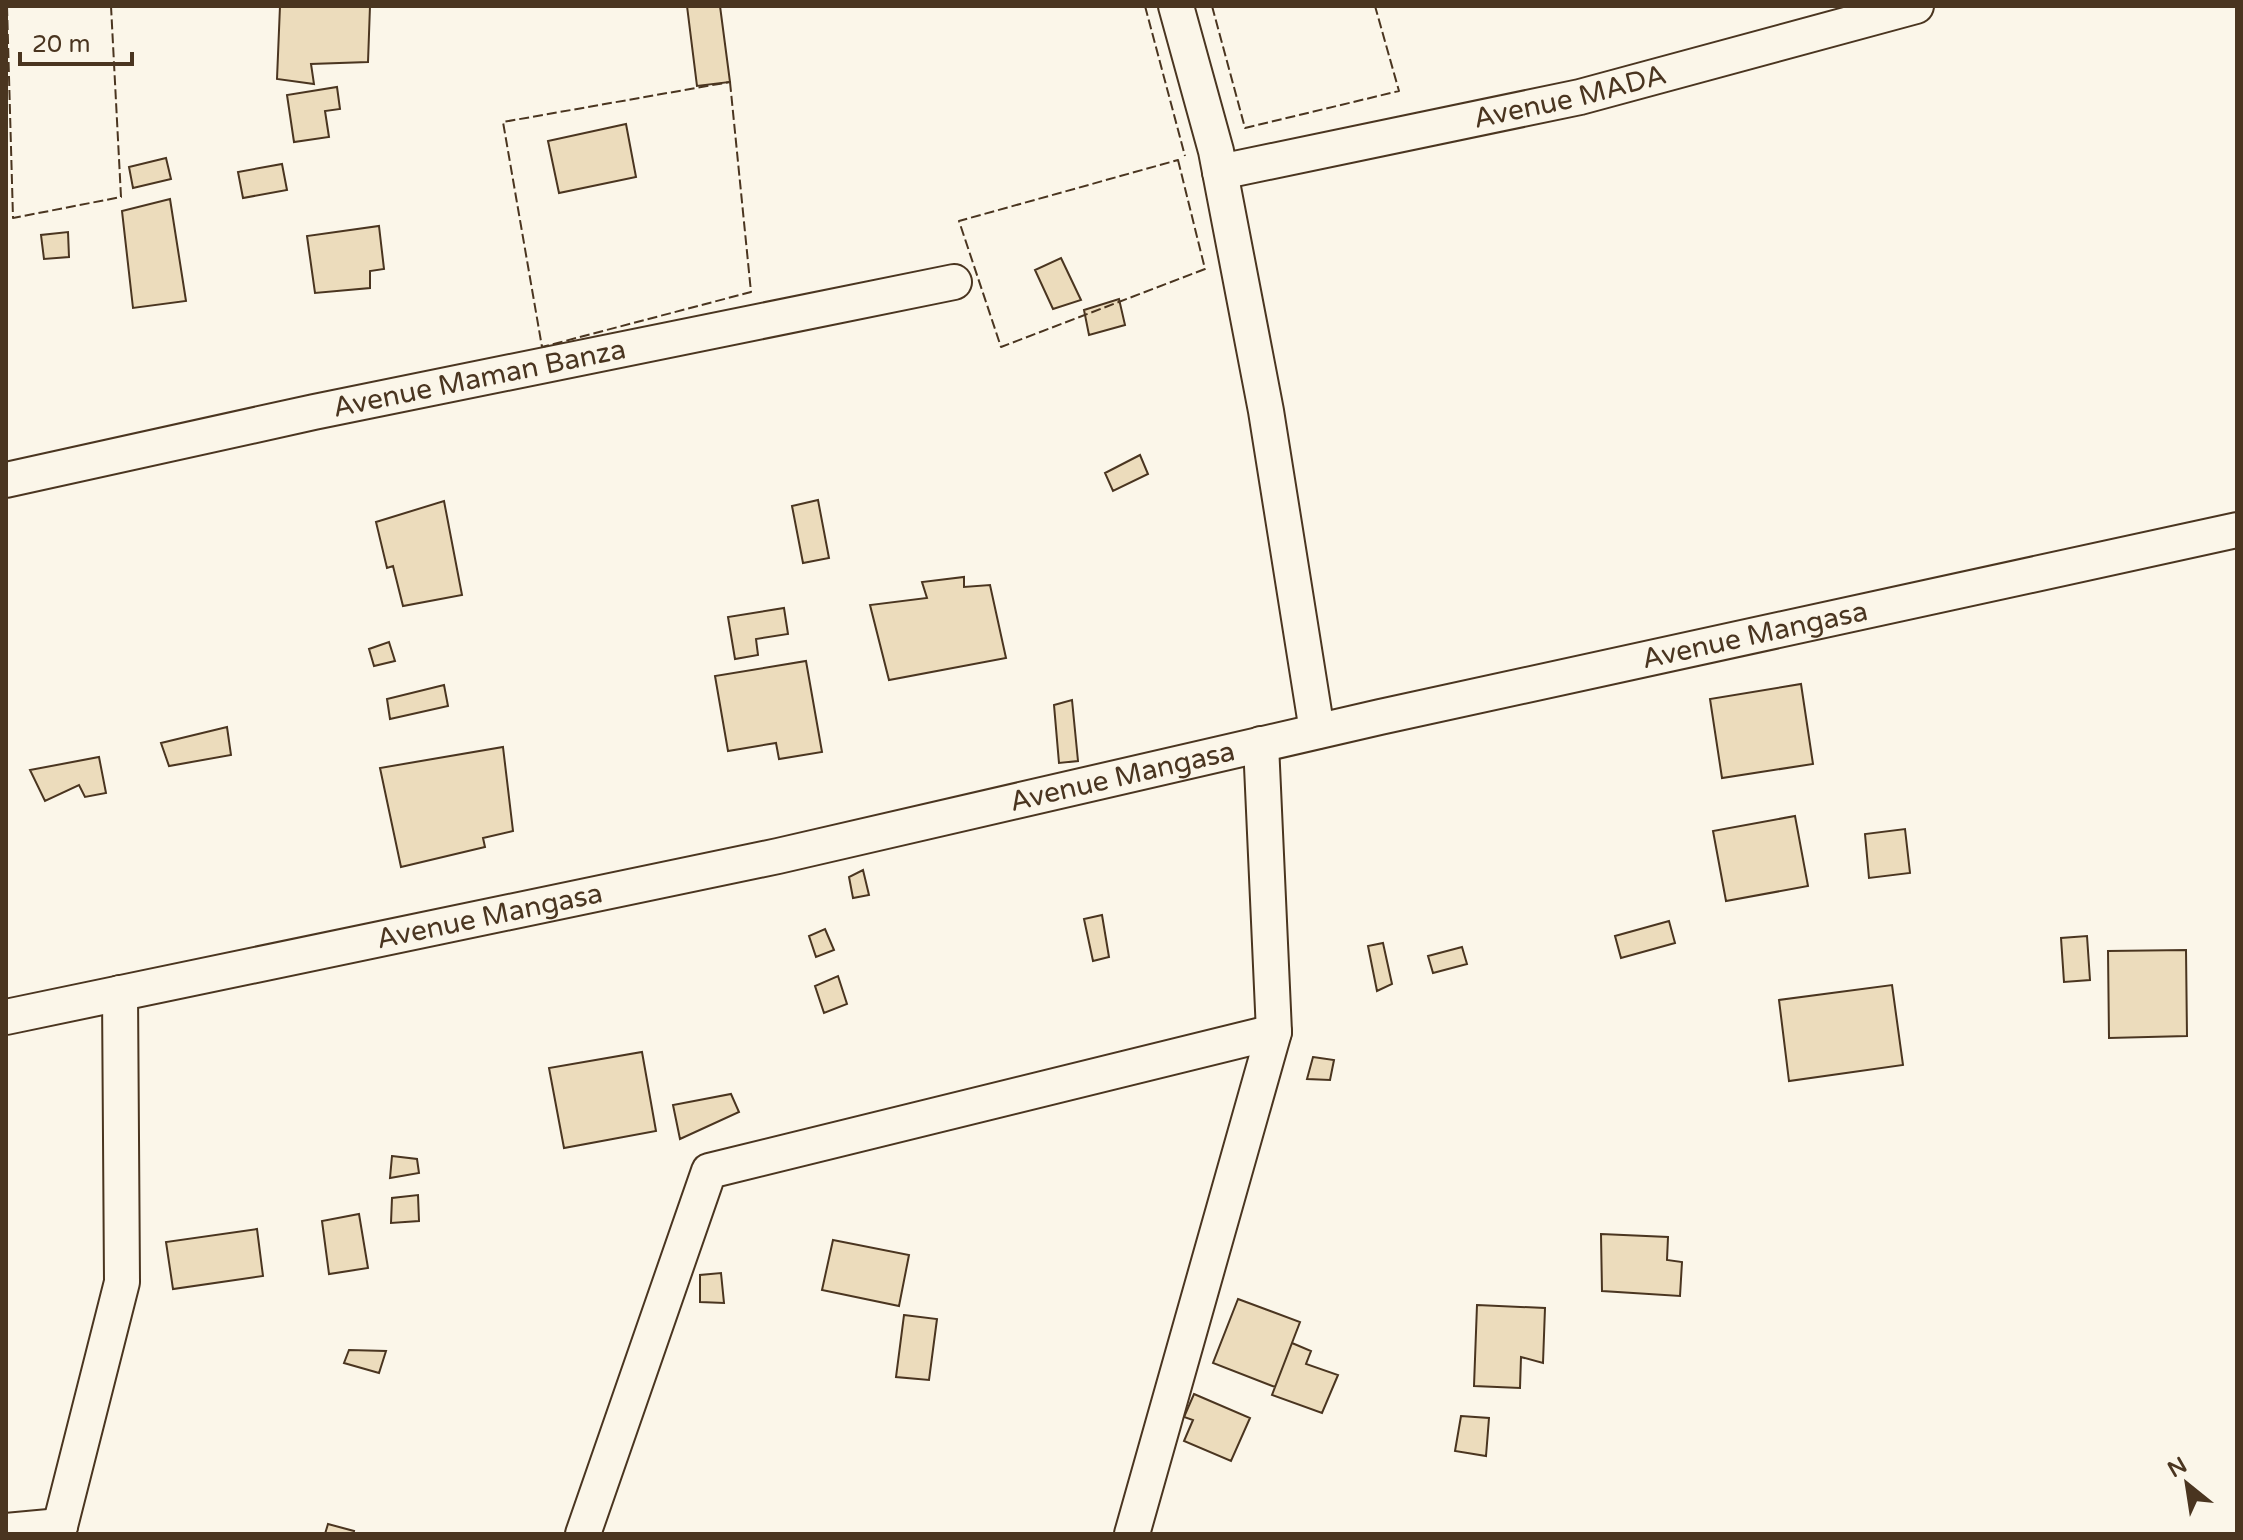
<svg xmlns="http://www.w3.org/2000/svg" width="2243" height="1540" viewBox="0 0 2243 1540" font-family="'Varela Round',sans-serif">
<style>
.building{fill:#ecdcbc;stroke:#4a3520;stroke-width:2}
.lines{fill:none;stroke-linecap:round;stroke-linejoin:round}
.minor-casing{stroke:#4a3520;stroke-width:38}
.minor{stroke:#fbf6e9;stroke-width:34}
.fence{stroke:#4a3520;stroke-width:2;stroke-dasharray:10 4;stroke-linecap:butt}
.labels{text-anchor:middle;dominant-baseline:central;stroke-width:6;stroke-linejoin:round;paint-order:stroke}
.street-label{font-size:28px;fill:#4a3520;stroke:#fbf6e9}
</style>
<rect width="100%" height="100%" fill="#fbf6e9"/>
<!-- building -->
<path class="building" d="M280 6H370L368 62 311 64 314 84 277 79Z
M687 6H720L730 82 697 86Z
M337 87 340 109 325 111 329 137 294 142 287 95Z
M626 124 636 177 559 193 548 141Z
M166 158 171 179 133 188 129 167Z
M282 164 287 190 243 198 238 172Z
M170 199 186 301 133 308 122 211Z
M379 226 384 269 370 271V288L315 293 307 236Z
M68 232 69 257 44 259 41 235Z
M1061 258 1081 300 1053 309 1035 270Z
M1119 299 1125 325 1089 335 1084 310Z
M1140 455 1148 474 1113 491 1105 473Z
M818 500 829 558 803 563 792 506Z
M444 501 462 595 403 606 393 566 387 568 376 522Z
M964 577V587L990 585 1006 658 889 680 870 605 927 598 922 582Z
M784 608 788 634 756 639 758 655 735 659 728 617Z
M389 642 395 661 374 666 369 649Z
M806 661 822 752 779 759 776 743 728 751 715 676Z
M1801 684 1813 764 1722 778 1710 699Z
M444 685 448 706 390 719 387 699Z
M1072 700 1078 761 1059 763 1054 705Z
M227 727 231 755 169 766 161 743Z
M503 747 513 831 483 838 485 847 401 867 380 768Z
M99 757 106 793 85 797 79 785 45 801 30 770Z
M1795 816 1808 886 1726 901 1713 831Z
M1905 829 1910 873 1869 878 1865 834Z
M863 870 869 895 853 898 849 877Z
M1102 915 1109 957 1093 961 1084 919Z
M1669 921 1675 943 1621 958 1615 936Z
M825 929 834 950 816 957 809 936Z
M2087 936 2090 980 2064 982 2061 938Z
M1383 943 1392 984 1377 991 1368 946Z
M1462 947 1467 964 1433 973 1428 956Z
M2186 950 2187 1036 2109 1038 2108 951Z
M838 976 847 1004 824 1013 815 986Z
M1892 985 1903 1065 1789 1081 1779 1000Z
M642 1052 656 1131 564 1148 549 1068Z
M1313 1057 1334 1060 1330 1080 1307 1079Z
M731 1094 739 1112 680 1139 673 1105Z
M392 1156 417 1159 419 1173 390 1178Z
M418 1195 419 1221 391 1223 392 1198Z
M359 1214 368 1268 329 1274 322 1221Z
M257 1229 263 1276 173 1289 166 1242Z
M1601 1234 1668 1237 1667 1260 1682 1262 1680 1296 1602 1291Z
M833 1240 909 1255 899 1306 822 1290Z
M721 1273 724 1303 700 1302V1275Z
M1238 1299 1300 1322 1275 1387 1213 1363Z
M1477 1305 1545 1308 1543 1363 1521 1357 1520 1388 1474 1386Z
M904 1315 937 1319 929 1380 896 1377Z
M1292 1343 1311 1351 1306 1364 1338 1375 1322 1413 1272 1395Z
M349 1350 386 1351 379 1373 344 1363Z
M1194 1394 1250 1418 1231 1461 1184 1441 1193 1420 1184 1417Z
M1461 1416 1489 1418 1486 1456 1455 1451Z
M328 1524 354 1531 353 1534H325Z"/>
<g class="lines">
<!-- minor casing -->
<g class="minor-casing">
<g id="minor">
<path d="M1176 6 1216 151 1266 411 1317 731"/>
<path id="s1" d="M1220 172 1580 97 1916 6"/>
<path id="s2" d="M6 480 314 412 954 282"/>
<path id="s3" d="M6 1017 778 856 1380 717 2237 530"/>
<path d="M6 1531 60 1526"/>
<path d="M58 1534 122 1282 120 993"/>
<path d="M583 1534 709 1171 1274 1032"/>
<path d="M1132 1534 1274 1032 1261 744"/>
</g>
</g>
<!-- minor -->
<use href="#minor" class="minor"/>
<!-- fence -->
<path class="fence" d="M7 6 13 218 121 197 111 6
M1145 6 1185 156
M1212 6 1245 128 1399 91 1375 6
M730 82 751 292 542 347 503 122Z
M1178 160 1205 269 1001 347 959 221Z"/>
</g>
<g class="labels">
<!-- street labels -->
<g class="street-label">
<text stroke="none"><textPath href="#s1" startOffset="358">Avenue MADA</textPath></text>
<text stroke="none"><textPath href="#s2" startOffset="484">Avenue Maman Banza</textPath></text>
<text stroke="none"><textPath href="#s3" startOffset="1790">Avenue Mangasa</textPath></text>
<text stroke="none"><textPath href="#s3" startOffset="1142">Avenue Mangasa</textPath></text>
<text stroke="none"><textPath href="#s3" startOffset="494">Avenue Mangasa</textPath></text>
</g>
</g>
<!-- border -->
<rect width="2243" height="1540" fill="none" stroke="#4a3520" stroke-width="16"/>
<!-- north arrow -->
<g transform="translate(2187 1484) rotate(330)" stroke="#fbf6e9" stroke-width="6" paint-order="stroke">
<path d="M0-6L14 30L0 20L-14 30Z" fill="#4a3520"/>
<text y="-12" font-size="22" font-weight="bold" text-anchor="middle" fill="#4a3520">N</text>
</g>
<!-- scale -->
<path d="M20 52v12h112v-12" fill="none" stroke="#4a3520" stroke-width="4"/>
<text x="32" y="52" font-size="24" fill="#4a3520" stroke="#fbf6e9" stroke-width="6" paint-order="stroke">20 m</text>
</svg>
